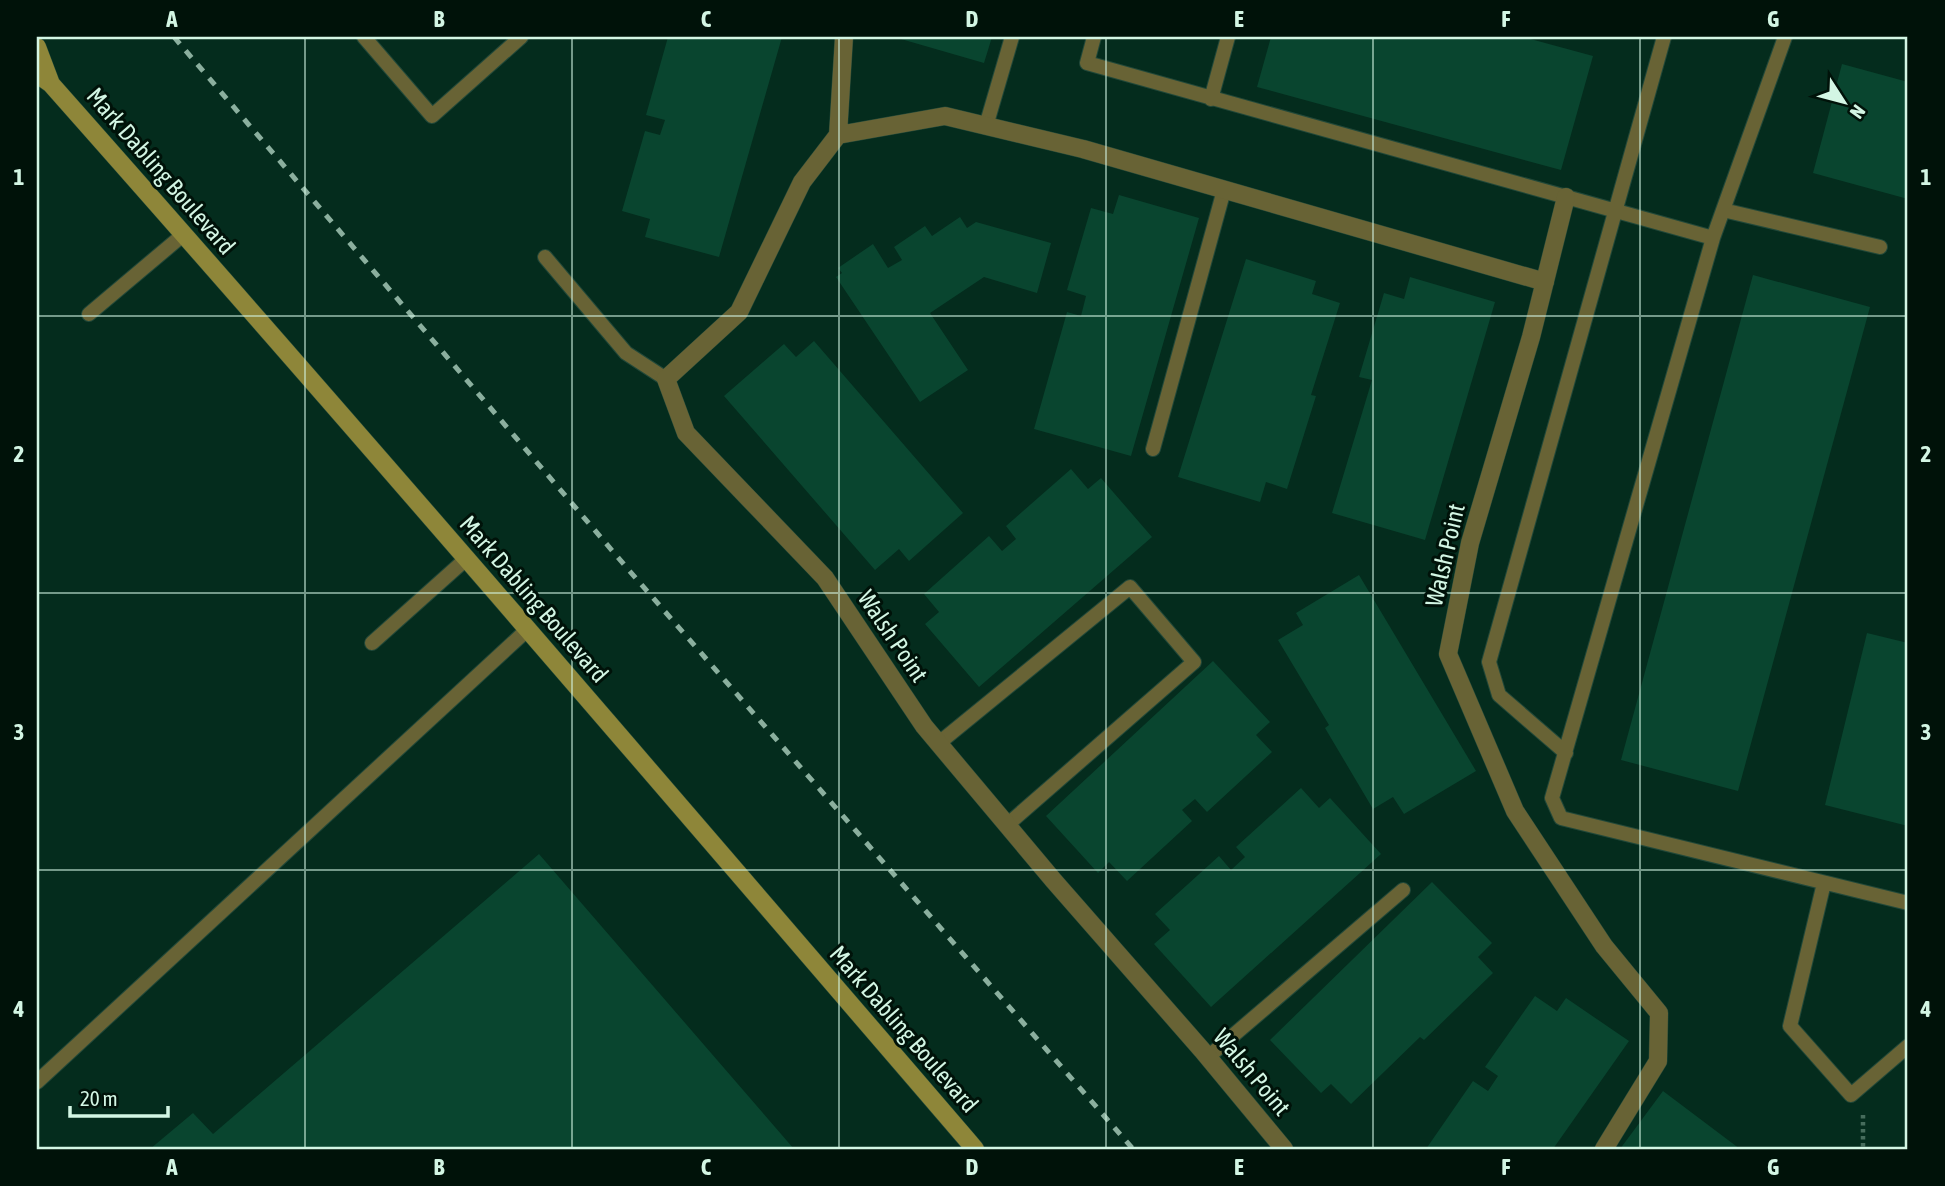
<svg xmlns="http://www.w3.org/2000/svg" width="1945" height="1186" viewBox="0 0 1945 1186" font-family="'Asap Condensed',sans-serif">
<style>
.building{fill:#09452f}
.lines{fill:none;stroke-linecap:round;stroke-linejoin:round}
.lane-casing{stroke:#214839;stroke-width:16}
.street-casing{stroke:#214839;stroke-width:19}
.secondary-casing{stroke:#214839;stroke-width:19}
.path{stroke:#466c5c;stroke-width:4.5;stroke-dasharray:3.5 3.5;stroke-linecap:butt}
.lane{stroke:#686335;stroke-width:14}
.street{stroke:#686335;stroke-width:18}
.secondary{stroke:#8e8639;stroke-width:18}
.rail{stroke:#8baf9e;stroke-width:5;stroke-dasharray:9 9;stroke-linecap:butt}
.grid{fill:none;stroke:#d3f6e4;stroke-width:2;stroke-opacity:0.55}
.labels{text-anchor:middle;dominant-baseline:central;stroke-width:6;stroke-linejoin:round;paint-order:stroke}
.street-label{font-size:24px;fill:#d3f6e4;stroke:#001209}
.neatline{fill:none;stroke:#d3f6e4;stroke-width:2.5}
.grid-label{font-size:23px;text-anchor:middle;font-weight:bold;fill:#d3f6e4}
</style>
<rect width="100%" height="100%" fill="#042c1d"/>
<!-- building -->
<path class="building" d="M668 37H782L719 257 645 237 650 219 622 211 645 131 660 135 665 120 646 115Z
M894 37H992L984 63Z
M1271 37H1523L1593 56 1561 170 1257 87Z
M1842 64 1908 82V199L1813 173Z
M1119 195 1199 218 1131 456 1034 429 1067 312 1081 316 1086 296 1067 290 1091 208 1113 214Z
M960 217 967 228 976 222 1051 243 1037 293 984 277 930 313 968 370 920 402 836 277 842 273 838 268 873 244 888 268 902 260 894 247 925 226 932 236Z
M1246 259 1316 281 1312 294 1340 303 1311 395 1316 396 1287 489 1266 482 1260 502 1178 477Z
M1753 275 1870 307 1738 791 1621 760Z
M1410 277 1495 302 1425 540 1332 513 1372 380 1359 377 1384 293 1404 299Z
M814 341 963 513 909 561 899 549 875 570 724 396 784 344 796 357Z
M1071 469 1088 489 1101 478 1152 537 979 687 925 624 939 612 924 594 989 536 1002 551 1016 539 1006 526Z
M1359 575 1476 771 1404 814 1393 797 1373 809 1325 728 1329 725 1278 640 1303 625 1296 613Z
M1867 633 1908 643V826L1825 805Z
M1213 661 1270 722 1256 735 1272 752 1207 812 1195 799 1182 810 1192 821 1127 881 1109 862 1098 873 1046 816Z
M1301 788 1319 808 1330 798 1381 854 1211 1007 1154 944 1170 930 1155 914 1219 856 1231 870 1245 857 1236 847Z
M539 854 794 1149H150L193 1113 213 1134Z
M1432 882 1492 943 1478 957 1493 973 1424 1040 1420 1037 1351 1104 1331 1084 1321 1093 1270 1040Z
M1535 996 1557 1011 1566 998 1629 1041 1553 1149H1426L1473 1081 1488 1091 1498 1076 1485 1067Z
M1663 1091 1740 1149H1620Z"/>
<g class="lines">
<!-- lane casing -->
<g class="lane-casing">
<path id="lane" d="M364 37 432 116 521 37
M1094 37 1087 63 1713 238
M1785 37 1713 238 1552 798 1561 818 1908 903
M1211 99 1228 37
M986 126 1012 37
M1723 210 1880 247
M545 257 626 353 666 379
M89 314 184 234
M1153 449 1224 190
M372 643 466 559
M939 743 1130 587 1194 662 1007 825
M1566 753 1499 695 1489 662 1664 37
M1824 883 1790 1026 1851 1095 1908 1046
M1208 1057 1403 890
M37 1082 528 629"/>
</g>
<!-- street casing -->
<g class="street-casing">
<path id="street" d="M844 37 838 135 802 182 739 312 666 379 686 433 825 578 924 726 1054 881 1202 1050 1284 1149
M838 135 945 116 1083 149 1545 282
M1566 197 1531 337 1470 543 1448 654 1515 811 1604 946 1659 1013 1658 1061 1604 1149"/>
</g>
<!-- secondary casing -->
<g class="secondary-casing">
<path id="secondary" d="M37 47 51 84
M37 74 51 84C363 436 669 793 975 1149"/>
</g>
<!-- path -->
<path class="path" d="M1863 1115V1149"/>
<!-- lane -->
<use href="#lane" class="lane"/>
<!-- street -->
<use href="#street" class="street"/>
<!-- secondary -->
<use href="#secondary" class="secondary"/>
<!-- rail -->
<path class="rail" d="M174 37 627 568 1133 1149"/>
</g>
<!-- grid -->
<path class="grid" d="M305 37V1149M572 37V1149M839 37V1149M1106 37V1149M1373 37V1149M1640 37V1149M37 316H1908M37 593H1908M37 870H1908"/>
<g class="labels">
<!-- street labels -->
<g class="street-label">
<text transform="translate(161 171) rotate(49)">Mark Dabling Boulevard</text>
<text transform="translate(1445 555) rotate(-77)">Walsh Point</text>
<text transform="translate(534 599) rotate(49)">Mark Dabling Boulevard</text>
<text transform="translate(893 636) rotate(56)">Walsh Point</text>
<text transform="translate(904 1029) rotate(49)">Mark Dabling Boulevard</text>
<text transform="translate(1252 1072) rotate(50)">Walsh Point</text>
</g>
</g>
<!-- border -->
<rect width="1945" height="1186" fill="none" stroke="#001209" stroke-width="77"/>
<!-- north arrow -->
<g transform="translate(1844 102) rotate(126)" stroke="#001209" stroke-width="5" paint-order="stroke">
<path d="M0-5L12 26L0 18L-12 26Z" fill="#d3f6e4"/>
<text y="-10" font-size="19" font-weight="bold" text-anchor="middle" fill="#d3f6e4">N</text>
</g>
<!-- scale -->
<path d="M70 1106v10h98v-10" fill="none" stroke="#d3f6e4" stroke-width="3.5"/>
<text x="80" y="1106" font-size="21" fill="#d3f6e4" stroke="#001209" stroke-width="5" paint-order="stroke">20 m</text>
<rect x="38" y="38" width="1868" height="1110" class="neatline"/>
<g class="grid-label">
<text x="172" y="27">A</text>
<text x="439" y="27">B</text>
<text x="706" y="27">C</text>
<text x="972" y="27">D</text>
<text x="1239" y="27">E</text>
<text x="1506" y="27">F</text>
<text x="1773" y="27">G</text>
<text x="19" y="185">1</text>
<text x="1926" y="185">1</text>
<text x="19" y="462">2</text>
<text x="1926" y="462">2</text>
<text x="19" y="740">3</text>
<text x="1926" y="740">3</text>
<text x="19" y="1017">4</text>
<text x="1926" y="1017">4</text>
<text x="172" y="1175">A</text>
<text x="439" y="1175">B</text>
<text x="706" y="1175">C</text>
<text x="972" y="1175">D</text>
<text x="1239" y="1175">E</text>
<text x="1506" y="1175">F</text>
<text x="1773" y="1175">G</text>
</g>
</svg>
